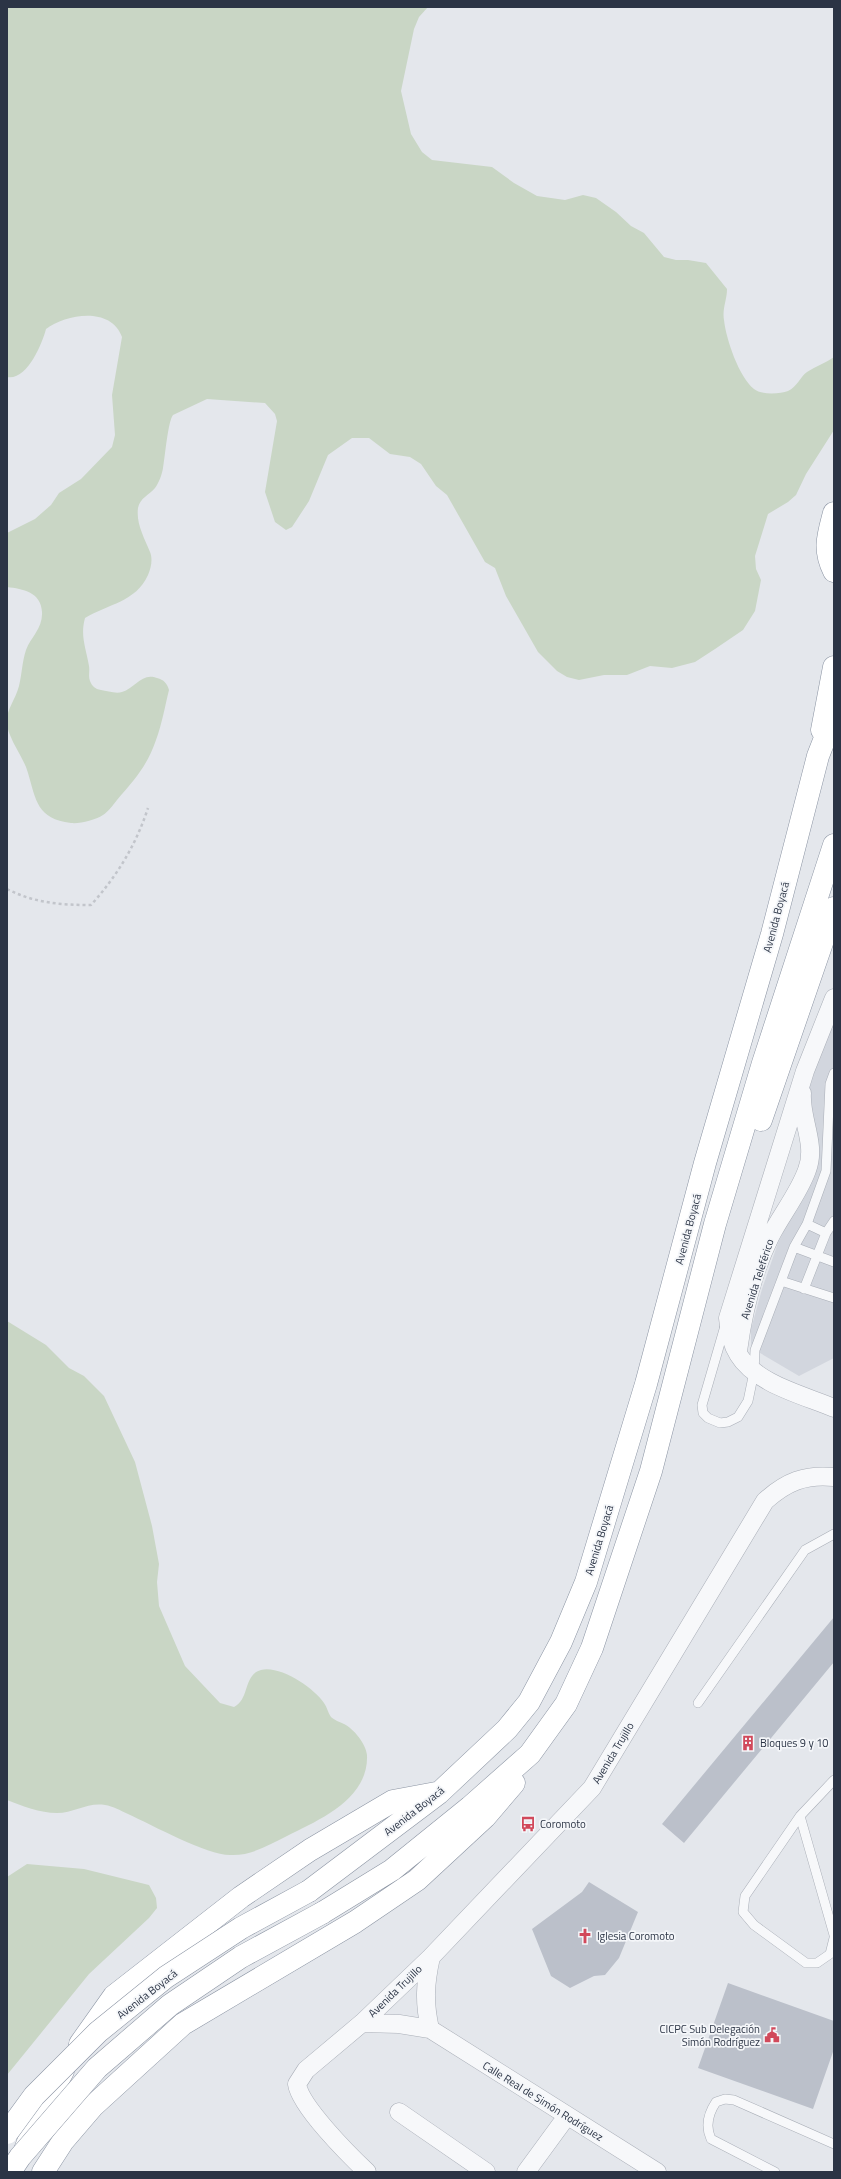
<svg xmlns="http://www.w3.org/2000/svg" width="841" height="2179" viewBox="0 0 841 2179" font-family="'Titillium Web',sans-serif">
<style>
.built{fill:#d2d6de}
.green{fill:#c9d6c5}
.building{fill:#bbc0ca}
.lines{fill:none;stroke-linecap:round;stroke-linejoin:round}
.service-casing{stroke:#a9aeb7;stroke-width:10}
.minor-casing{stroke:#a9aeb7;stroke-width:19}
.motorway-casing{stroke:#8b94a3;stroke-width:23}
.path{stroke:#c2c5cb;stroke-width:2.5;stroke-dasharray:3 3;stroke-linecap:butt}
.service{stroke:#f7f8fa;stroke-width:9}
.minor{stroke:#f7f8fa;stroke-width:18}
.motorway{stroke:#fff;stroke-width:22}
.motorway-bridge-casing{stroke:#8b94a3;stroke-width:23;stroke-linecap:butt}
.motorway-bridge{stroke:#fff;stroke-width:22}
.labels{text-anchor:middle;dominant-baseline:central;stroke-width:3.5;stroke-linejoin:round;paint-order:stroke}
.street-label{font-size:11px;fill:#2b3445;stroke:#f4f6f9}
.poi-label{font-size:11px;fill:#2b3445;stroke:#f4f6f9;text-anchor:start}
</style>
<rect width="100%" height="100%" fill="#e4e7ec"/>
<!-- built -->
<path class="built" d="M834 1011V1358L799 1376 755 1350 751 1344V1329L762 1289 778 1243 814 1168 807 1080Z"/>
<!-- green -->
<path class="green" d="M7 7H428L419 17 414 29 401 91 411 134 422 152 432 160 492 167 514 183 537 196 565 200 583 195 596 198 616 212 631 226 644 233 664 257 676 260H688L706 263 727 289C727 300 722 309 724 320 726 339 739 377 754 389 761 395 780 394 788 391 797 387 800 377 807 372 816 366 826 363 834 357V430L806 474 796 495 788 502 768 514 755 556 756 569 761 580 755 611 743 630 715 649 695 662 672 668 650 666 627 675H604L579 680 567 677 557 671 538 652 506 596 495 568 485 562 447 495 436 486 421 464 410 457 390 454 369 438H352L328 455 309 501 292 527 286 530 275 522 265 492 277 421 275 414 265 403 207 399 173 415C168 421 165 457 163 468 162 474 159 483 155 488 149 495 140 498 138 508 136 524 144 537 150 552 153 559 151 568 148 575 136 602 108 604 85 618 80 636 86 648 89 666 90 671 88 676 90 681 92 686 95 689 101 690 107 691 116 694 122 692 135 688 142 672 157 678 164 680 167 683 169 690 165 706 162 724 156 740 147 766 135 779 117 800 113 805 108 812 103 815 95 820 80 824 71 823 37 819 36 800 28 773 24 759 15 748 10 735 1 713 14 705 19 686 22 674 22 662 26 650 31 637 43 628 42 612 41 592 23 589 7 587V533L35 519 51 505 59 493 81 479 112 447 115 435 112 395 122 337C111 306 66 314 46 329 42 344 27 381 7 377Z
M7 1321 46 1345 69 1368 84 1376 104 1396 135 1462 152 1526 159 1564 157 1582 159 1606 185 1666 220 1703 234 1707C250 1699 243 1675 261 1670 280 1665 314 1688 324 1703 327 1707 328 1713 331 1717 334 1720 340 1722 344 1724 354 1729 366 1744 367 1755 369 1799 319 1820 287 1836 268 1845 252 1856 230 1855 207 1855 152 1825 128 1814 121 1811 113 1806 105 1805 88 1802 74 1813 57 1813 40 1813 22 1806 7 1800Z
M27 1864 84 1869 149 1885 156 1898 157 1908 149 1918 89 1974 7 2075V1877Z"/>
<!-- building -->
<path class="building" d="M834 1617V1662L684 1843 662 1824Z
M589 1882 638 1912 619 1958 605 1975 594 1976 570 1988 551 1976 532 1929 582 1892Z
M728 1983 834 2021V2049L813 2109 698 2068Z"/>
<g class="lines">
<!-- service casing -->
<g class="service-casing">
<path id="service" d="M807 1224 826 1233 834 1221
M794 1247 834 1262
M781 1281 834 1298
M804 1289 826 1233
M725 1326 702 1405 703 1413 708 1418 720 1423 728 1422 738 1417 748 1401 754 1372 755 1350 794 1247 807 1224 826 1171 830 1084 834 1073
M698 1703 805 1550 834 1534
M834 1780 800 1816 745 1896 743 1912 754 1925 806 1963H817L830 1954 834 1938
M800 1816 834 1935
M775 2172 711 2139C705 2126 708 2114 716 2102L725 2099 734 2100 834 2144"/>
</g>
<!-- minor casing -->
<g class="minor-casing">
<path id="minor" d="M834 998 805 1071 728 1318C729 1331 731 1343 738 1354 756 1384 803 1395 834 1408
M738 1351C743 1313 753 1271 770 1237 781 1215 799 1193 807 1170 817 1144 800 1119 802 1093
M362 2023 399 2024 430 2029 657 2172
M430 2029C424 2002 425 1984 431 1957
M399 2112 486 2172
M367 2172C349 2155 300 2106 297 2084L306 2070 362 2023 431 1957 592 1788 765 1501C786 1482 805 1474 834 1477
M526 2172 567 2116"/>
</g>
<!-- motorway casing -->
<g class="motorway-casing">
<path id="motorway" d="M834 513C828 536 823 549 834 571
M822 730 834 667
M761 1120 834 908
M309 1891 439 1793 507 1729 529 1702 561 1642 586 1582 646 1384 705 1163 772 934 818 756 834 715
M322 1913 392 1870 470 1807 530 1754 566 1704 592 1648 651 1471 715 1224 763 1063 834 845
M80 2044 114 1996 241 1897 310 1850 393 1801 436 1793
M25 2150 36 2121 63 2071
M43 2172 63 2141 93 2106 183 2024 355 1922 417 1880 485 1817 514 1783"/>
</g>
<!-- path -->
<path class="path" d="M7 889C34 903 61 905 91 905 117 876 136 845 148 808"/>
<!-- service -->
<use href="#service" class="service"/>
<!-- minor -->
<use href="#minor" class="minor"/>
<!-- motorway -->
<use href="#motorway" class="motorway"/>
<!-- motorway-bridge casing -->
<g class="motorway-bridge-casing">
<path id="motorway-bridge" d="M7 2133 34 2096 98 2032 166 1977 241 1928 309 1891
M10 2172 20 2157 97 2068 170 2005 241 1957 322 1913"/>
</g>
<!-- motorway-bridge -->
<use href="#motorway-bridge" class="motorway-bridge"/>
</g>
<!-- icons -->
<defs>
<g id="building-bare" transform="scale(1.2)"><path d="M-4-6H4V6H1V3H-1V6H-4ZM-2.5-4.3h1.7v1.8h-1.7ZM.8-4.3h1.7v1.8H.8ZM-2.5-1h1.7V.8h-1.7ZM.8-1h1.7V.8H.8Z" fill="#d1495b" stroke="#f4f6f9" stroke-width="2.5" paint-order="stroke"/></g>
<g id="bus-bare" transform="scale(1.2)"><path d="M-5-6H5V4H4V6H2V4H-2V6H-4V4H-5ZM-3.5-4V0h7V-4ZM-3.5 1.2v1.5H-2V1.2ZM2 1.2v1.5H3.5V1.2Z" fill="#d1495b" stroke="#f4f6f9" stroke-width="2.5" paint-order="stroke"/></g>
<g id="church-bare" transform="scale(1.2)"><path d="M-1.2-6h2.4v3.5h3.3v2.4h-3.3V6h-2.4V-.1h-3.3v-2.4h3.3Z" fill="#d1495b" stroke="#f4f6f9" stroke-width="2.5" paint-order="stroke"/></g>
<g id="civic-bare" transform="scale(1.2)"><path d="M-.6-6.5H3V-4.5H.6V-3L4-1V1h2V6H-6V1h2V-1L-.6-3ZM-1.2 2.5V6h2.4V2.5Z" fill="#d1495b" stroke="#f4f6f9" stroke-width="2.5" paint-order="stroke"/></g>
</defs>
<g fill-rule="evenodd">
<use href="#building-bare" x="748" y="1743"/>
<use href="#bus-bare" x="528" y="1824"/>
<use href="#church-bare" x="585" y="1936"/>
<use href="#civic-bare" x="772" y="2035"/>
</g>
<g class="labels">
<!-- street labels -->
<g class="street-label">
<text transform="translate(776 917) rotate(-75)">Avenida Boyacá</text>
<text transform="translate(688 1229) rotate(-75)">Avenida Boyacá</text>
<text transform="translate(757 1279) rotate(-72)">Avenida Teleférico</text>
<text transform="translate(599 1540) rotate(-73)">Avenida Boyacá</text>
<text transform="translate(613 1753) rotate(-59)">Avenida Trujillo</text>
<text transform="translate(414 1811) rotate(-38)">Avenida Boyacá</text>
<text transform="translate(395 1991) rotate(-44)">Avenida Trujillo</text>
<text transform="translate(147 1994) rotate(-38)">Avenida Boyacá</text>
<text transform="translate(543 2101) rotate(32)">Calle Real de Simón Rodríguez</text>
</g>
<!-- poi labels -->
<g class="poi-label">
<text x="760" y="1743">Bloques 9 y 10</text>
<text x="540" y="1824">Coromoto</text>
<text x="597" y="1936">Iglesia Coromoto</text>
<text x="760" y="2029" text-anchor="end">CICPC Sub Delegación<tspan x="760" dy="13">Simón Rodríguez</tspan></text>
</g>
</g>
<!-- border -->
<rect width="841" height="2179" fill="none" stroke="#2b3445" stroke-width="16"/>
</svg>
